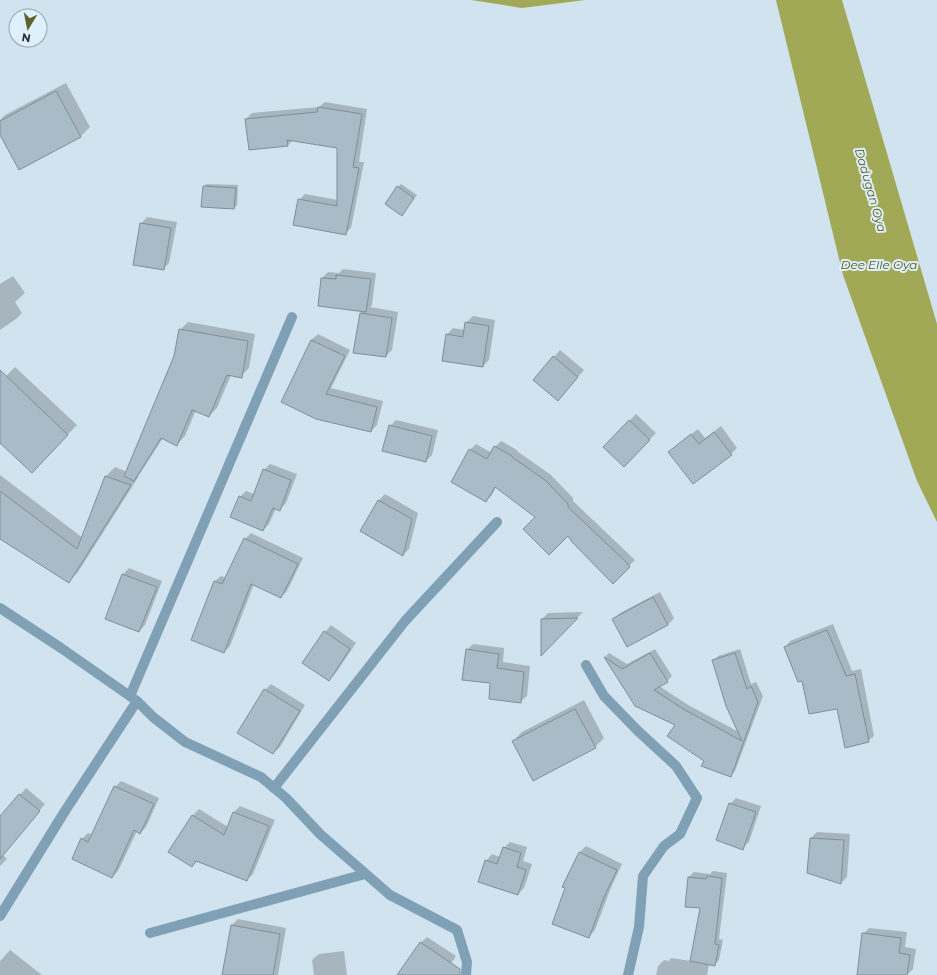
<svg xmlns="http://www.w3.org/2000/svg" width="937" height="975" viewBox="0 0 937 975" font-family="Montserrat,sans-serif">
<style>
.water{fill:#a1a856}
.shadow{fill:#0003}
.building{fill:#a9bbc6;stroke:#7e8f9a}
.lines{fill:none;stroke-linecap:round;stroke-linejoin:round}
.service{stroke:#7fa0b5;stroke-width:10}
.minor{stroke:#7fa0b5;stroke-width:10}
.labels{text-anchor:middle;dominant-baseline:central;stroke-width:4;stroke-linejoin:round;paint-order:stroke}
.water-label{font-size:12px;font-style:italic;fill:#54581c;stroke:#def0fc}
</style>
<rect width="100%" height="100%" fill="#d1e3ef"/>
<!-- water -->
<path class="water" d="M471 0H585L522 8Z
M776 0H842L937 324V522L917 481 843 275Z"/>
<!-- shadow -->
<path class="shadow" d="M66 83 90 127 81 136 0 132V120L5 115Z
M325 102 367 109 359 162H364L351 228 345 234 299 200 305 194 338 200V147L293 140 288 145 246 119 252 113 319 107Z
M206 184 238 185 237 205 234 208 204 187Z
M401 184 417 195 404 212 398 187Z
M147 217 177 222 169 263 163 269 141 224Z
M343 269 376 273 372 305 370 307 398 312 392 350 386 356 355 352 361 313 363 311 319 305 322 278 328 272 339 273Z
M13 276 25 293 15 302 22 313 16 319 0 330V284Z
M473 316 495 320 489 360 483 366 447 335 453 328 465 330 466 323Z
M188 322 255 334 249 368 241 376 231 375 217 408 209 416 196 410 185 436 177 444 163 438 141 472 138 476H139L78 572 69 581 0 537V475L83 538 106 476 115 467 127 472 175 356 180 330Z
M318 334 350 350 331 388 383 401 377 425 371 431 316 418 311 340Z
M560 350 584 370 564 393 535 379Z
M15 367 77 425 32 472 0 442V382Z
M636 414 656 433 624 466 604 447Z
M396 420 438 430 432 455 426 461 390 426Z
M721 426 737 448 731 454 669 452 676 446 698 429 705 438Z
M501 441 517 450V451L551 475 573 498V501L635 560 613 582 569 534 537 516 496 487 492 495 486 501 452 482 470 450 476 444 492 453 495 447Z
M270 464 297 474 286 503 279 510 276 508 269 524 263 530 240 497 246 491 254 494 264 470Z
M385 494 418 513 409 549 403 555 361 531 379 500Z
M251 533 303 558 287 591 281 597 254 584 230 646 224 652 192 640 215 581 221 576 226 578 245 539Z
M129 568 162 581 145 625 139 631 122 575Z
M660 592 674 618 668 625 613 619 620 613Z
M583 612 542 653V619L548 613Z
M833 624 852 671 861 669 874 736 868 741 837 708 803 679 785 647 790 641Z
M331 625 356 643 335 674 329 680 325 632Z
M473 644 504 648 503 662 530 666 527 696 520 702 492 682 467 650Z
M655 649 672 676 667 681 659 686 690 706 739 732 713 661 718 656 740 649 751 684 756 682 763 696 735 771 730 776 705 760 676 725 636 705 605 657 609 653 627 664Z
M271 684 305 705 280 747 273 753 265 690Z
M584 700 604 738 595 747 513 741 522 732Z
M121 781 159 798 146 827 140 833 137 831 118 871 112 877 82 839 88 833 93 835 115 787Z
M26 788 45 804 3 855 7 859 0 866V818Z
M736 798 761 806 749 842 742 848 730 804Z
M240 806 275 820 253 874 246 880 198 860 192 866 169 852 193 815 199 809 228 827 234 812Z
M817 832 850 834 847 877 841 883 811 838Z
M510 842 527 847 523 861 532 864 524 888 518 894 486 861 492 854 500 857 504 848Z
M586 846 622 864 610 890 595 930 589 937 567 888 563 886 580 852Z
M713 871 727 873 719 939 723 940 719 960 714 965 709 964 707 975H656L658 966 664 960 669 961 671 958 691 961 702 908 689 877 694 872 710 874Z
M238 919 286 928 278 975H234L223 973 232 925Z
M869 928 907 932 905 947 916 949 913 969 907 975H858L863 934Z
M427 937 456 956 443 975H398L420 943Z
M10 950 42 975H0V961Z
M344 951 347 975H314L312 960 319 954Z"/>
<!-- building -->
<path class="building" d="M56 91 81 137 19 170 0 135V121Z
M318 107 362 114 353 167 359 168 346 235 293 225 298 199 337 206V148L287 140 288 146 249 150 245 119 317 112Z
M203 186 236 188 234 209 201 207Z
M397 186 414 198 402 216 385 204Z
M140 223 171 228 164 270 133 265Z
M336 275 371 279 366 312 318 306 321 278 336 279Z
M360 313 392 318 386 357 353 353Z
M465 322 489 326 483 367 442 361 446 334 463 337Z
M179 329 248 341 242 378 227 375 209 417 192 410 177 446 161 438 134 481 124 476 174 356Z
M311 340 345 356 326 394 377 407 371 432 316 419 281 402Z
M553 356 578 377 558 401 533 380Z
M0 370 68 435 32 473 0 443Z
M629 420 650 440 624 467 603 447Z
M389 425 432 436 426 462 382 451Z
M714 432 732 455 693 484 668 452 691 434 699 444Z
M494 446 512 456V457L545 480 568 504V507L627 563 630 567 613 584 572 542 568 536 549 555 523 529 535 517 495 487 486 502 451 482 469 449 487 459Z
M263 469 291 480 280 511 273 508 263 531 230 517 239 496 251 501Z
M105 476 131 485 69 583 0 539V491L77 549Z
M378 500 412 519 403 556 360 531Z
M244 538 298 564 281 598 251 584 224 653 191 640 214 581 222 584Z
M122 574 157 587 139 632 105 619Z
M653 597 668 625 627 647 612 619Z
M578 618 541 656V619Z
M827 630 846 676 855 674 869 742 845 748 837 709 809 714 802 681 798 682 784 647Z
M324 631 350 649 329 681 302 663Z
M466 649 499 654 497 668 524 672 521 703 489 699 490 683 462 680Z
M650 653 668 682 654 690 685 710 742 741 726 706 712 660 735 653 747 689 751 686 758 702 731 777 701 766 704 761 667 736 675 725 635 706 604 657 622 669Z
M264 689 300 711 273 754 237 733Z
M575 709 596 748 533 781 512 741Z
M114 786 154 804 140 834 134 830 112 878 72 859 81 838 88 842Z
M19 794 40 811 0 859V816Z
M729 803 756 812 743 850 716 840Z
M233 812 269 826 247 881 196 861 192 867 168 852 192 815 224 835Z
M810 838 844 840 841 884 807 873Z
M503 847 521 853 517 867 526 870 518 895 478 882 485 860 497 864Z
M579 852 617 870 604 897 589 938 552 924 565 888 562 887Z
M707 876 722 878 715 944 719 945 715 966 690 961 700 908 685 907 688 877 706 879Z
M231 925 280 934 273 975H222Z
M862 933 901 938 899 953 910 955 907 975H857Z
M420 942 460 969V975H397Z"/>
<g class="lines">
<!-- service -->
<path class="service" d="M586 665 604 696 638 731 676 766 697 798 680 834 664 846 643 876 639 927 628 975
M130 696 292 317
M274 788 405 621 497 522
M150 933 365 874"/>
<!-- minor -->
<path class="minor" d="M0 608 61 648 137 701 153 717 185 742 261 777 286 798 320 834 390 895 457 930 467 962 466 975
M0 916 65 811 137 701"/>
</g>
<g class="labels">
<!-- water labels -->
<g class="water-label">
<text transform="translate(871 190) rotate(74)">Dadugan Oya</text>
<text x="879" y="264">Dee Elle Oya</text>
</g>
</g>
<!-- north arrow -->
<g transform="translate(28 28) rotate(190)"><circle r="19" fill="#def0fc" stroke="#96a4ad"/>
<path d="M0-3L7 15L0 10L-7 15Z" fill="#5d612f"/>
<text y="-6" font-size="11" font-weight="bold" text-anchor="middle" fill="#2a3136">N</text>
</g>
</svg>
